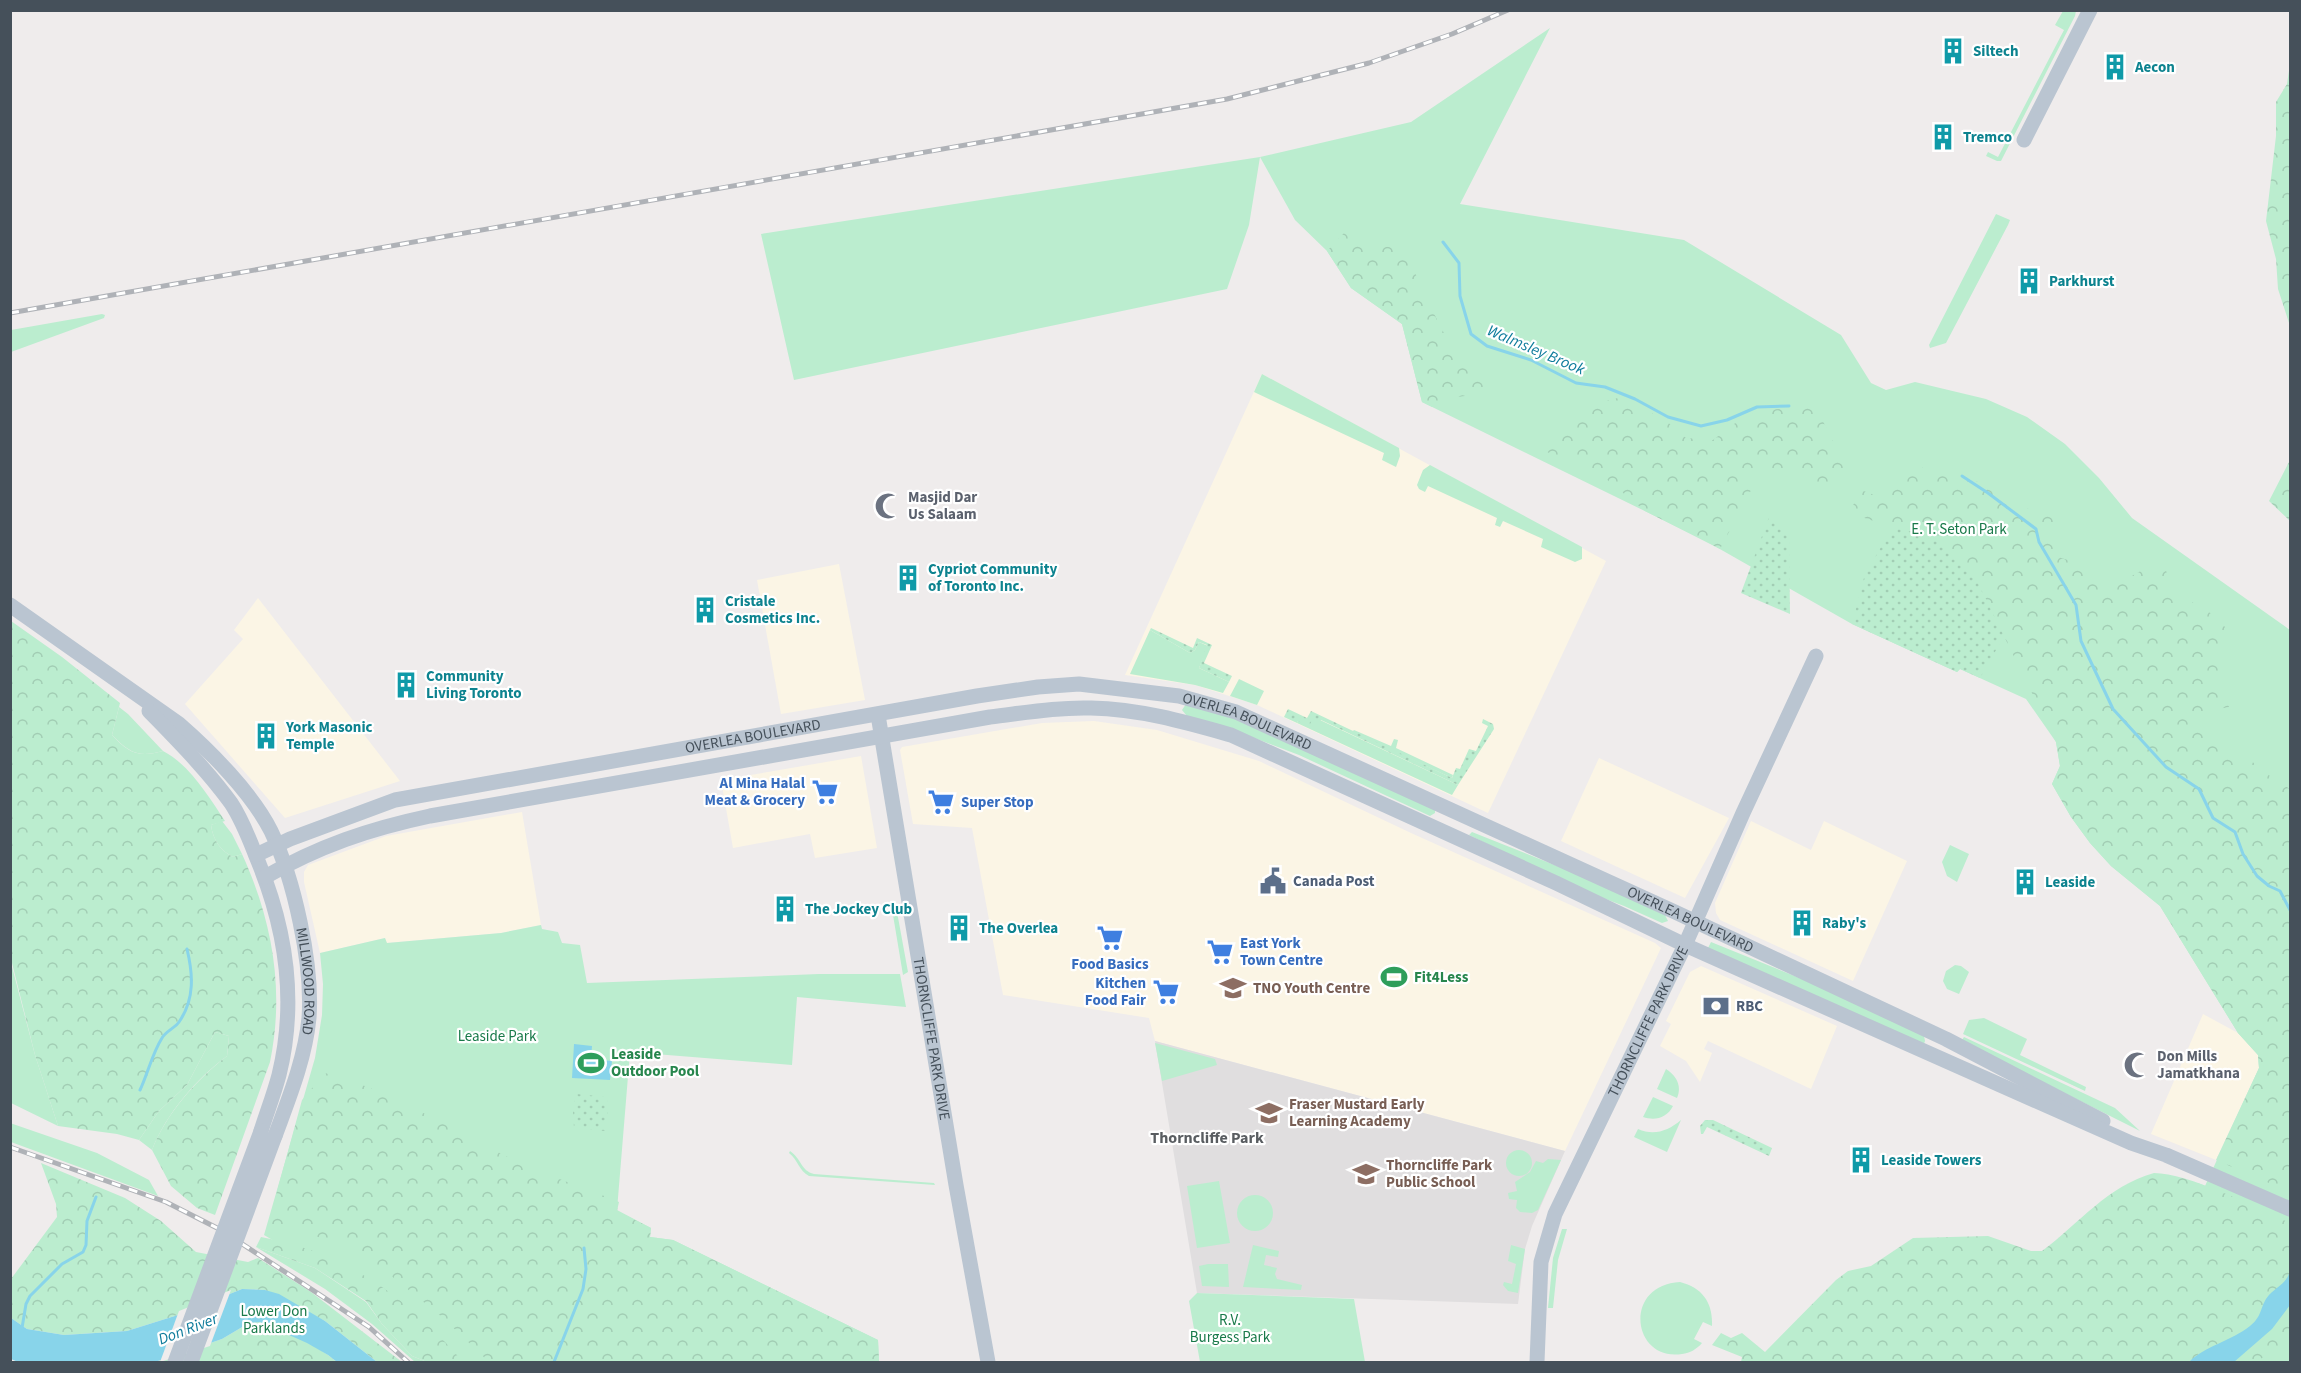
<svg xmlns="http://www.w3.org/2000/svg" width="2301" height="1373" viewBox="0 0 2301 1373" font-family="'Source Sans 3',sans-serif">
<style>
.commercial{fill:#fbf5e5}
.education{fill:#e0dedf}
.green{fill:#bbedcf}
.forest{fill:url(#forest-crowns)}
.garden{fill:url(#garden-dots)}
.water{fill:#88d4ea}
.pier{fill:#efecec}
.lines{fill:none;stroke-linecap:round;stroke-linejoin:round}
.stream{stroke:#88d4ea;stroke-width:3}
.secondary{stroke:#bac5d1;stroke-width:15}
.rail-casing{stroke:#afb2b7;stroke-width:5}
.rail{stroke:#fff;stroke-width:3;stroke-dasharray:9;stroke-linecap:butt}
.secondary-bridge{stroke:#bac5d1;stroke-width:15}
.labels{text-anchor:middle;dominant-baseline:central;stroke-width:4.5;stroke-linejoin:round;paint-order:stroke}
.culture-label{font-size:15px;font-weight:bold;fill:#0d838f;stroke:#fff;text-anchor:start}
.worship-label{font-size:15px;font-weight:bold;fill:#5b616d;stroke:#fff;text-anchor:start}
.park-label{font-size:15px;fill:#187949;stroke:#fff}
.street-label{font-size:15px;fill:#45505a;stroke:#fff}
.shop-label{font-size:15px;font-weight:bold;fill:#366cbe;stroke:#fff;text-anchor:end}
.service-label{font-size:15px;font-weight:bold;fill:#4e5e75;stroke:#fff;text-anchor:start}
.leisure-label{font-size:15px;font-weight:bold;fill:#27864d;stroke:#fff;text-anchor:start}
.education-label{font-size:15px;font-weight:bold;fill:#785e54;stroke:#fff;text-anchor:start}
.water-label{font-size:16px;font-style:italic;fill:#0f7c9c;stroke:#fff}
.neighbourhood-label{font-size:16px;font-weight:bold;fill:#595d61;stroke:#fff}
</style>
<defs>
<pattern id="forest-crowns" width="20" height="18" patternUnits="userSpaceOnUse" patternTransform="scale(1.5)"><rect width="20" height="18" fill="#bbedcf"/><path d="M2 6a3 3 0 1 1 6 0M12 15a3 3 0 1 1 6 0" fill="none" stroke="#a2cdb4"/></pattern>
<pattern id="garden-dots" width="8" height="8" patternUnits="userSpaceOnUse" patternTransform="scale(1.5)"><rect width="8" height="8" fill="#bbedcf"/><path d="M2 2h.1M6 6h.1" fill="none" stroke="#a2cdb4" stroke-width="1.8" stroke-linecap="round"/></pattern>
</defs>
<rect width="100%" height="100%" fill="#efecec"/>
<!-- commercial -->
<path class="commercial" d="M1262 374 1606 561 1488 813 1257 705 1195 685 1125 675Z
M839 564 865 700 781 714 757 580Z
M258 598 400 781 285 818 185 704 243 639 234 630Z
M1094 721 1157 730 1259 761 1411 833 1655 943 1661 948 1565 1151 1155 1041 1149 1018 1003 995 972 828 913 824 900 750 902 747 1042 723Z
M861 756 877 848 815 858 810 834 733 848 721 780Z
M1599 758 1729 818 1685 898 1561 841Z
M522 812 541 925 501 933 386 943 385 938 320 953 304 882V872L308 865 386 836Z
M1751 821 1811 850 1824 821 1907 861 1853 981 1720 920 1716 913 1715 903Z
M1701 966 1837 1026 1811 1089 1708 1041 1704 1049 1712 1053 1700 1082 1686 1061 1660 1046 1671 1024 1666 1021 1690 972Z
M2203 1014 2238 1033 2258 1055 2259 1068 2216 1160 2151 1134Z"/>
<!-- education -->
<path class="education" d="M1155 1041 1565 1151 1532 1226 1525 1249 1518 1304 1197 1293Z"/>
<!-- green -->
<path class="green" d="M2063 11H2076L2075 16 2001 161H1997L1986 156 1988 152 1998 157 2064 30 2055 25Z
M1550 28 1460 204 1684 240 1841 335 1871 383 1886 390 1915 382 1986 399 2027 417 2065 444 2099 478 2132 518 2290 630V1362H1772L2049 1262 2198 1183 2205 1186 2259 1068 2258 1055 2238 1033 2160 906 2111 866 2090 843 2071 817 2052 784 2060 766 2056 742 2026 699 1960 669 1957 672 1852 624 1704 540 1422 402 1402 324 1351 288 1327 251 1295 220 1260 157 1249 225 1227 289 794 380 761 234 1260 157 1411 122Z
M1996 214 2010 220 2008 225 1946 343 1930 348 1929 345Z
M102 314 105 315 104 318 11 352V330Z
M1262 374 1399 448 1400 456 1396 467 1382 460 1384 453 1254 392Z
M1430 465 1582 547V559L1575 562 1541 547 1543 539 1503 521 1500 527 1495 525 1497 518 1428 486 1425 492 1419 489 1417 485 1423 470Z
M1150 630 1190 653 1195 650 1199 642 1208 646 1199 668 1229 682 1223 693 1195 685 1130 674Z
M1239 679 1264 691 1257 705 1230 696Z
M1186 704 1231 715 1435 810V813L1430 816 1299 755 1233 730 1187 716 1182 710Z
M119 707 128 714 163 751C138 758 130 753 112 735Z
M1312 719 1320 720 1458 785 1452 795 1297 723 1298 721Z
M1354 730 1391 746 1394 739 1398 740 1396 748 1453 775 1452 778 1352 732Z
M222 821 232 834 242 854 233 857C220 850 213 840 211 825Z
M1472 832 1577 874 1665 915 1668 921 1662 923 1624 906 1574 887 1469 835Z
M1950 845 1969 854 1957 882 1947 876 1942 862Z
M895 901 908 972 903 975 891 903Z
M541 925 542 929 558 932 562 943 580 945 587 983 819 974H900L906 1007 797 997 792 1065 630 1052 617 1210 651 1228 650 1237 673 1240 878 1340 879 1362H437L372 1303 320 1268 264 1235 315 1058 322 1015 323 984 320 953 385 938 387 943 501 933Z
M1711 942 1819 986 1924 1036 1925 1041 1924 1044 1708 948Z
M10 959 35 1055 58 1126 11 1103Z
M1955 965 1961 966 1969 972 1959 994 1947 989 1943 981 1946 971Z
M1984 1018 2027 1039 2020 1055 2086 1087 2085 1091 1963 1034 1969 1020Z
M215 1032 229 1036 227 1056C196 1079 166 1114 152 1150L139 1140 159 1111 187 1085Z
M1964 1037 2115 1108 2140 1131 1965 1043 1962 1040Z
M1155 1043 1215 1059 1217 1065 1162 1081Z
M1666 1069C1677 1076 1682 1086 1677 1098L1657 1089Z
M1653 1097 1673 1106C1667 1118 1655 1121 1643 1117Z
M1681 1120 1667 1152 1634 1137 1638 1129C1654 1136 1668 1131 1681 1120Z
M10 1123 97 1153 149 1180 158 1196 11 1142Z
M1506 1163a13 13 0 1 1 26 0a13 13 0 1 1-26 0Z
M790 1151C801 1158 801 1171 814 1174L934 1183 935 1185 809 1176C799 1171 798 1160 789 1153Z
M1548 1159 1561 1160 1538 1210 1532 1213 1520 1212 1516 1208 1517 1200 1509 1199 1508 1193 1517 1191 1515 1182 1530 1172 1536 1161 1543 1163Z
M1219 1181 1230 1243 1197 1248 1187 1186Z
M1237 1213a18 18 0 1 1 36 0a18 18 0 1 1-36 0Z
M1562 1229H1567L1558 1260 1553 1308H1548L1553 1258Z
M1253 1245 1279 1251 1278 1257 1266 1255 1264 1265 1277 1268 1275 1274 1277 1279 1302 1285 1301 1290 1243 1287Z
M1511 1245 1525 1249 1518 1293 1508 1291 1503 1285 1504 1282 1512 1284 1516 1264 1508 1261Z
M256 1247 315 1268 366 1302 382 1324 412 1356 427 1362H415L372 1324 325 1289Z
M1208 1264H1228L1229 1287 1202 1286 1199 1266Z
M1680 1282C1703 1288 1713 1303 1712 1326L1703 1322 1694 1339 1702 1343C1697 1349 1690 1353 1682 1354 1632 1362 1622 1285 1680 1282Z
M1197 1293 1354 1299 1365 1362H1200L1189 1301Z"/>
<!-- forest -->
<path class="forest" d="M2290 64V326L2278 289 2276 259 2266 221 2276 136V102L2287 84Z
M1344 233C1367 244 1379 248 1404 247L1425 296 1451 347 1482 369 1488 393 1457 397 1432 407 1422 402 1402 324 1351 288 1327 251Z
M1619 398 1664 419 1686 438 1713 440 1742 418 1763 410 1810 407 1821 417 1835 446 1850 458 1834 490 1783 470 1759 475 1720 549 1645 511 1605 478 1547 452C1566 431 1589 401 1619 398Z
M2290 460V521L2269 501Z
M1914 465 1954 478 1979 482 2003 493 2024 508 2054 514V550L2061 558 2082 564 2093 583 2108 578 2130 577 2146 568 2166 571 2180 595 2212 614 2231 633 2218 644 2220 668 2219 676 2229 707 2213 710 2203 719 2204 732 2210 742 2245 756 2270 776 2290 789V1192L2216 1160 2259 1068 2258 1055 2238 1033 2160 906 2111 866 2090 843 2071 817 2052 784 2060 766 2056 742 1972 571 1942 543 1849 513 1861 490 1882 498Z
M11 621 62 657 120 703 112 735C129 753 138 758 163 751 189 764 209 797 225 821L211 825C213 840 220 850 233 857L242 854C272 920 285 989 270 1062L215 1215 197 1208 171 1186 152 1150C166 1114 196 1080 227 1056L229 1036 215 1032 187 1085 159 1111 139 1140 117 1134 58 1126 35 1055 11 959Z
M325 1073C391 1090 451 1130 512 1159 547 1176 583 1187 619 1202L617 1211 651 1228 650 1237 673 1240 878 1340 879 1362H489L442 1317 384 1270 356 1251 310 1234 267 1228 302 1100Z
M41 1163 125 1198 161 1221 196 1252 248 1262 258 1258 311 1292 402 1362H377L325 1321 265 1290 242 1289 178 1315 127 1331 64 1335 27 1329 11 1318V1279L57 1217 56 1204Z
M2154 1173C2189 1173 2256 1208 2290 1223V1271L2287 1282 2268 1296 2259 1318 2247 1329 2201 1352 2189 1362H1741L1742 1357 1712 1345 1721 1333 1731 1338 1742 1333 1765 1352 1836 1280 1848 1271 1871 1266 1913 1238 1988 1236 2031 1251H2042C2080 1223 2107 1186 2154 1173Z
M261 1237C346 1252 408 1298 463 1362H427L412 1356 382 1324 366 1301 315 1268 256 1247Z
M2290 1305C2290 1313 2292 1322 2290 1329 2286 1355 2256 1362 2234 1362L2272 1329Z
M260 1322C286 1332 316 1344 337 1362H155L222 1339 249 1323Z"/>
<!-- garden -->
<path class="garden" d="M1769 517 1789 533 1790 614 1741 593Z
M1893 527 1942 543 1972 571 2004 636 1980 678 1960 669 1957 672 1852 624 1865 574Z
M1151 628 1193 648 1197 638 1212 645 1204 663 1232 676 1229 682 1199 668 1207 645 1199 642 1195 650 1190 653 1150 630Z
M1288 709 1307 718 1311 711 1452 778 1456 768 1460 769 1469 749 1476 751 1488 726 1482 723 1483 719 1493 724 1494 729 1458 785 1321 720 1319 723 1312 720 1309 726 1298 721 1297 723 1284 717Z
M576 1094 607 1097 608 1114 605 1131 574 1128 573 1111Z
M1705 1120H1713L1772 1148 1769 1156 1707 1127 1703 1134H1701L1700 1126Z"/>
<!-- water -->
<path class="water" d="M574 1044 592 1046 591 1059 612 1061 610 1080 572 1078Z
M2290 1271V1305L2272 1329 2234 1362H2189C2205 1346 2231 1341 2250 1326 2263 1316 2260 1305 2269 1295 2278 1286 2286 1284 2290 1271Z
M242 1289 265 1290 279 1294 325 1321 377 1362H337L328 1355 307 1343 260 1322 249 1323 222 1339 155 1362H18L11 1359V1318L27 1329 64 1335 127 1331 178 1315Z"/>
<!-- pier -->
<path class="pier" d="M231 1290 210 1346 160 1362 179 1311Z"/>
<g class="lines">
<!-- stream -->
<path class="stream" d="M1443 242 1459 263 1460 296 1471 334 1487 346 1531 360 1576 383 1605 387 1635 399 1668 417 1701 426 1727 420 1757 407 1789 406
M1962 476 1988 493 2036 529 2039 542 2076 605 2081 641 2113 709 2166 767 2199 789 2213 818 2235 832 2243 854 2257 876 2269 886 2280 891 2290 910
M140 1090C148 1073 152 1054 162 1038 166 1031 175 1028 179 1022 195 999 193 974 187 949
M22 1328 26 1304 30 1296 62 1264 83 1252 86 1245 87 1221 96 1197
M554 1362 583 1289 586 1269 584 1248"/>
<!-- secondary -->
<g class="secondary">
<path d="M2024 140 2090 10"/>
<path id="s1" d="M10 605 179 724C210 751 252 793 271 831 294 879 313 964 309 1018 305 1059 289 1098 275 1136"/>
<path d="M149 711C178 741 207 770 231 803 243 821 250 841 258 861 286 929 297 1002 279 1075 274 1094 267 1112 261 1131"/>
<path id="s2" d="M878 715 956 1185 988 1362"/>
<path id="s3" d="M256 855 290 839 395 800 977 696 1038 687 1079 684 1179 696 1236 712 1675 912 1946 1039 2103 1121"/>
<path d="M265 877C319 846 369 829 430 816L990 717C1024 713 1057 707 1091 708 1140 709 1185 722 1231 735L1556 883 1685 945 2131 1143 2166 1155 2290 1209"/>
<path id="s4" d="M1537 1362 1541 1262 1555 1214 1685 945 1743 813 1816 656"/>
</g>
<!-- rail casing -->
<g class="rail-casing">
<path id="rail" d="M10 313 1227 99 1369 63 1452 34 1508 10
M10 1147 166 1202 221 1230 369 1327 408 1362"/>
</g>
<!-- rail -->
<use href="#rail" class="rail"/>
<!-- secondary-bridge -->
<path class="secondary-bridge" d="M175 1362 261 1131
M191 1362 275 1136"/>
</g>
<!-- icons -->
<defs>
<g id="building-bare" transform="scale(2.07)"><path d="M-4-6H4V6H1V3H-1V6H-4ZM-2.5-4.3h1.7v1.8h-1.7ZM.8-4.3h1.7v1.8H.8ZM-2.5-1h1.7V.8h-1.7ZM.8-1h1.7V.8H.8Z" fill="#0f9aa8" stroke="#fff" stroke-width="2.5" paint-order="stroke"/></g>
<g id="mosque-bare" transform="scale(2.07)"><path d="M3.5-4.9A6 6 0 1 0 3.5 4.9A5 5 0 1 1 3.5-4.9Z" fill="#6b7280" stroke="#fff" stroke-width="2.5" paint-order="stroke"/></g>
<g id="supermarket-bare" transform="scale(2.07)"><path d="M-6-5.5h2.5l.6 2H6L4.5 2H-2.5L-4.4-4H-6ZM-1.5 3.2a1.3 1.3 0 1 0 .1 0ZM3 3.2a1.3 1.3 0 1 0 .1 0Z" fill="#3f7fe0" stroke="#fff" stroke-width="2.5" paint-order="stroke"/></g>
<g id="civic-bare" transform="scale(2.07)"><path d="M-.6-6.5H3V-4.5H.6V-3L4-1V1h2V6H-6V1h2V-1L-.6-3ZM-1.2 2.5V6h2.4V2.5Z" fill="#5c6f8a" stroke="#fff" stroke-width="2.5" paint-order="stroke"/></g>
<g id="stadium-bare" transform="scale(2.07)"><path d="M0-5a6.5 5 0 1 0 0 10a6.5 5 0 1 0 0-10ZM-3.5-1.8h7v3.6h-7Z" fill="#2e9e5b" stroke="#fff" stroke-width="2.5" paint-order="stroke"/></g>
<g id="school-bare" transform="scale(2.07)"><path d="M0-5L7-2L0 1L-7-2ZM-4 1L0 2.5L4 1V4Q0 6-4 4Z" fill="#8d6e63" stroke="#fff" stroke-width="2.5" paint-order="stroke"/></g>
<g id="bank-bare" transform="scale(2.07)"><path d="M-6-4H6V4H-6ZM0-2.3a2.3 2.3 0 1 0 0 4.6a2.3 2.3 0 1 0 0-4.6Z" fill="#5c6f8a" stroke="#fff" stroke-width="2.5" paint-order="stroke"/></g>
</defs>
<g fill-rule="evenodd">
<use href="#building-bare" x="1953" y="51"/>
<use href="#building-bare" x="2115" y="67"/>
<use href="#building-bare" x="1943" y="137"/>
<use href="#building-bare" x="2029" y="281"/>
<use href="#mosque-bare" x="888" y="506"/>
<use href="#building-bare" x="908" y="578"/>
<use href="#building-bare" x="705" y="610"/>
<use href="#building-bare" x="406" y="685"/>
<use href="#building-bare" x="266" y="736"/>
<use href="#supermarket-bare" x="825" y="792"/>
<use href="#supermarket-bare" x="941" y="802"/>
<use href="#civic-bare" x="1273" y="881"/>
<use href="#building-bare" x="2025" y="882"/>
<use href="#building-bare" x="785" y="909"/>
<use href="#building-bare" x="1802" y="923"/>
<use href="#building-bare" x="959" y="928"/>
<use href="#supermarket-bare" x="1110" y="938"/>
<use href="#supermarket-bare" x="1220" y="952"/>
<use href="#stadium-bare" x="1394" y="977"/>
<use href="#school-bare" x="1233" y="988"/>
<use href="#supermarket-bare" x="1166" y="992"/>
<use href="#bank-bare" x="1716" y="1006"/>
<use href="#stadium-bare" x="591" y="1063"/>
<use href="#mosque-bare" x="2137" y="1065"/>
<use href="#school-bare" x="1269" y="1113"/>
<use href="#building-bare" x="1861" y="1160"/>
<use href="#school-bare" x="1366" y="1174"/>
</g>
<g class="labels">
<!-- culture labels -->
<g class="culture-label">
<text x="1973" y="51">Siltech</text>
<text x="2135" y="67">Aecon</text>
<text x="1963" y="137">Tremco</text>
<text x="2049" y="281">Parkhurst</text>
<text x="928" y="569">Cypriot Community<tspan x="928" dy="17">of Toronto Inc.</tspan></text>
<text x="725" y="601">Cristale<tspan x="725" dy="17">Cosmetics Inc.</tspan></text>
<text x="426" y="676">Community<tspan x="426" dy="17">Living Toronto</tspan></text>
<text x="286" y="727">York Masonic<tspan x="286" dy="17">Temple</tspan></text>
<text x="2045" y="882">Leaside</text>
<text x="805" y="909">The Jockey Club</text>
<text x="1822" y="923">Raby's</text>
<text x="979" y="928">The Overlea</text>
<text x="1881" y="1160">Leaside Towers</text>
</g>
<!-- worship labels -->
<g class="worship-label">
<text x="908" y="497">Masjid Dar<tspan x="908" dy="17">Us Salaam</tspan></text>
<text x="2157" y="1056">Don Mills<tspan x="2157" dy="17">Jamatkhana</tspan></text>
</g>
<!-- park labels -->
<g class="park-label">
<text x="1959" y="529">E. T. Seton Park</text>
<text x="497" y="1036">Leaside Park</text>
<text x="274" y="1311">Lower Don<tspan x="274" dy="17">Parklands</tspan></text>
<text x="1230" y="1320">R.V.<tspan x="1230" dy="17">Burgess Park</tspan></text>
</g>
<!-- street labels -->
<g class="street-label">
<text stroke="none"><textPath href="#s3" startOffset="1017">OVERLEA BOULEVARD</textPath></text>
<text stroke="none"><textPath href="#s3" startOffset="513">OVERLEA BOULEVARD</textPath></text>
<text stroke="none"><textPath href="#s3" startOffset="1503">OVERLEA BOULEVARD</textPath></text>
<text stroke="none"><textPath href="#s1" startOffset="504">MILLWOOD ROAD</textPath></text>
<text stroke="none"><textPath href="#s4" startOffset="364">THORNCLIFFE PARK DRIVE</textPath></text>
<text stroke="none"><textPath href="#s2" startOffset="328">THORNCLIFFE PARK DRIVE</textPath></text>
</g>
<!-- shop labels -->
<g class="shop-label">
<text x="805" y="783">Al Mina Halal<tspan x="805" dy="17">Meat &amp; Grocery</tspan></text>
<text x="961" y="802" text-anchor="start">Super Stop</text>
<text x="1240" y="943" text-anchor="start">East York<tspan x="1240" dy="17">Town Centre</tspan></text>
<text x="1110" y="964" text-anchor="middle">Food Basics</text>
<text x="1146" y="983">Kitchen<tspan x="1146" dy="17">Food Fair</tspan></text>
</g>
<!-- service labels -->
<g class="service-label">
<text x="1293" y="881">Canada Post</text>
<text x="1736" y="1006">RBC</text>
</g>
<!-- leisure labels -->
<g class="leisure-label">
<text x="1414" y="977">Fit4Less</text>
<text x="611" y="1054">Leaside<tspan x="611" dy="17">Outdoor Pool</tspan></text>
</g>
<!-- education labels -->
<g class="education-label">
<text x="1253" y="988">TNO Youth Centre</text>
<text x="1289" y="1104">Fraser Mustard Early<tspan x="1289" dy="17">Learning Academy</tspan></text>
<text x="1386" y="1165">Thorncliffe Park<tspan x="1386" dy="17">Public School</tspan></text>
</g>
<!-- water labels -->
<g class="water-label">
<text transform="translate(1536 350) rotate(23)">Walmsley Brook</text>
<text transform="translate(188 1329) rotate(-21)">Don River</text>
</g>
<!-- neighbourhood labels -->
<g class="neighbourhood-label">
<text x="1207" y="1138">Thorncliffe Park</text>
</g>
</g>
<!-- border -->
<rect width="2301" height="1373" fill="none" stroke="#45505a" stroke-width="24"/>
</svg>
